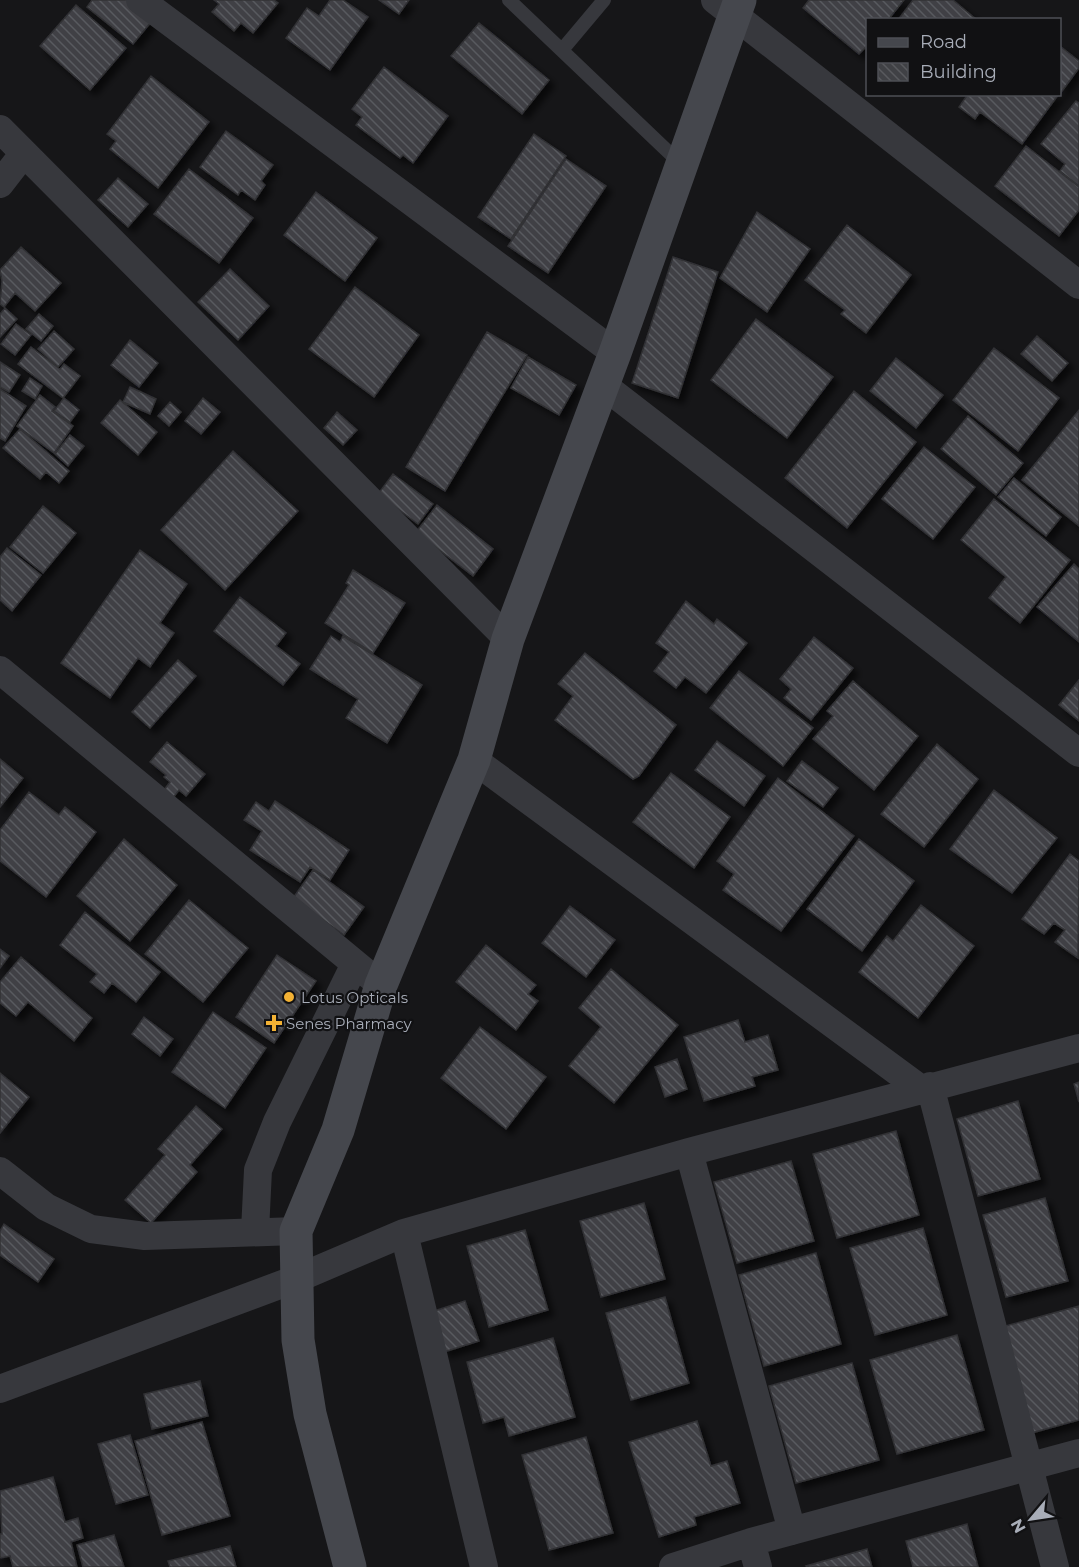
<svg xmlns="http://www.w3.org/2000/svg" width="1079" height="1567" viewBox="0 0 1079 1567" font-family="Montserrat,sans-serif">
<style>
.building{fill:url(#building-back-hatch);stroke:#303034;stroke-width:1.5;filter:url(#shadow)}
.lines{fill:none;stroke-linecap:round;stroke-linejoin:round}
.lane{stroke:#37383d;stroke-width:14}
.street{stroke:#37383d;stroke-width:28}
.secondary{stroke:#45474d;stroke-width:33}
.poi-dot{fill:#f2b134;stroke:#111113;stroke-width:2}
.labels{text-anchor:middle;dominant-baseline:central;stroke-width:4.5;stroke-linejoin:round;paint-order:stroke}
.poi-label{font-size:15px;fill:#a8adb8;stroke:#111113;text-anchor:start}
</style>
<defs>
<pattern id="building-back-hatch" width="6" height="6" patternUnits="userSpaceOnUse" patternTransform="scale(1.5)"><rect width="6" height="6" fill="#404145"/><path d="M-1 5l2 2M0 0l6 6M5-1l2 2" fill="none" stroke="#595a5e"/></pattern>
<filter id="shadow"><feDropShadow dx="5.5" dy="5.5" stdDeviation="3" flood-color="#0009"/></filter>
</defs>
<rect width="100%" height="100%" fill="#161618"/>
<!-- building -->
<path class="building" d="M92 0H136L156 16 133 44 87 7Z
M214 0H274L278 3 253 33 241 23 234 31 212 12 219 4Z
M330 0H343L368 17 330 70 286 38 307 8 319 16Z
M379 0H409L399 14Z
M809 0H904L888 20H868V45L859 54 803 8Z
M913 0H953L977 20H898Z
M76 5 126 48 90 90 40 46Z
M479 23 549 80 522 114 451 56Z
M1060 46 1079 61V68L1060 94Z
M384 67 448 116 413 163 403 155 400 158 356 125 362 117 352 109Z
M151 76 209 122 158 188 110 149 116 141 107 134Z
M968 94H1059L1022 144 980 112 975 119 959 107Z
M1076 101 1079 103V186L1060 171 1065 164 1041 144Z
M226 131 273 165 261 181 265 185 255 200 241 190 238 195 200 167Z
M534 134 566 156 511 239 478 217Z
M1026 146 1079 187V210L1059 236 995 186Z
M566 159 606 186 548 273 508 246Z
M189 169 253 218 219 263 154 214Z
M118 178 148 204 128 227 98 200Z
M316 192 377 238 345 281 284 235Z
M757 212 810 249 767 312 720 278Z
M847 225 911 275 866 333 841 314 845 310 805 280Z
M21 247 61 283 35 311 15 293 4 307 0 304 2 281 0 270Z
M673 257 718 272 678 398 632 383Z
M230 269 269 306 238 340 198 302Z
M355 287 419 335 374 397 309 349Z
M5 308 17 319 0 337V314Z
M39 314 53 326 41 341 26 329Z
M756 319 833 377 787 438 711 380Z
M16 324 31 335 15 355 1 344Z
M54 331 74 349 58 367 38 349Z
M487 332 527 355 445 491 406 467Z
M1037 336 1068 363 1052 381 1021 354Z
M130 340 158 363 139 387 111 365Z
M31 347 60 369 64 364 80 376 63 398 18 364Z
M994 348 1059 398 1018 451 953 400Z
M528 357 576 385 559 415 511 388Z
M896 358 943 395 916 428 870 391Z
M0 362 20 375 9 392 0 387Z
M30 378 42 386 35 399 22 391Z
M130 387 156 399 150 414 123 402Z
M0 389 26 406 5 441 0 438Z
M854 391 916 442 847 528 785 478Z
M40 395 55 407 52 411 73 426 54 453 17 426Z
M64 398 79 410 70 422 54 411Z
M203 398 220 412 201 434 185 421Z
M120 400 157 432 138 455 101 423Z
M170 402 181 412 169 426 158 416Z
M1079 410V526L1022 480Z
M337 412 357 430 343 445 324 428Z
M968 416 1023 463 996 495 941 449Z
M20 429 69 471 59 483 46 472 40 479 3 448Z
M70 435 84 446 68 466 55 454Z
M924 447 975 487 933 539 882 499Z
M233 451 298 511 225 590 161 530Z
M393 474 433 504 418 524 378 494Z
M1014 478 1061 517 1046 536 998 497Z
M994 499 1070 560 1020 623 989 598 1006 577 961 540Z
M437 505 493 549 473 576 416 532Z
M43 506 76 533 43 573 10 547Z
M7 548 41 575 12 611 0 600V557Z
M140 550 187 584 160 623 174 633 150 667 138 658 110 698 61 663Z
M1074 564 1079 569V642L1037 607Z
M353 570 405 603 373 653 325 623 349 585 346 583Z
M240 597 286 633 276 646 300 664 283 685 214 631Z
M686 601 714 624 717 619 747 643 706 693 685 677 676 688 654 671 669 652 656 643Z
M331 636 340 642 343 636 422 685 387 743 346 718 358 699 310 669Z
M814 637 853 668 811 720 784 698 791 689 780 679Z
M585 653 676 725 639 776 633 779 555 720 573 696 558 684Z
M178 660 196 676 150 728 132 712Z
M739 671 813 728 783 766 710 708Z
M1079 680V721L1059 705Z
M853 681 918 736 874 790 813 739 833 716 827 711Z
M717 741 765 776 744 806 695 770Z
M167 742 205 774 186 796 179 790 173 798 164 790 170 782 164 777 166 775 150 762Z
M937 744 978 779 924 847 881 814Z
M0 759 23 778 0 807Z
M802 761 838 788 823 807 787 781Z
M671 773 730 817 694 868 633 822Z
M778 778 854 836 781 931 723 890 734 874 717 861Z
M994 790 1057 838 1012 893 950 849Z
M29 792 59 815 65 807 96 832 46 897 0 861V830Z
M275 801 349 850 330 880 310 867 300 882 250 850 262 831 244 820 256 802 269 811Z
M124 839 177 885 130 941 77 896Z
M859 839 914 881 862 951 807 909Z
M1070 854 1079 861 1078 958 1055 942 1065 930 1054 923 1044 934 1022 919Z
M313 870 364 907 344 935 293 898Z
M189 900 248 948 203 1002 145 954Z
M921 905 974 946 918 1018 859 972 887 936 893 941Z
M570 906 615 940 586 977 542 943Z
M85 912 160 972 136 1002 112 983 104 993 90 982 97 974 60 945Z
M486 945 536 985 528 994 538 1001 516 1030 456 982Z
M0 949 9 956 0 968Z
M277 955 316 981 274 1043 236 1017Z
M21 957 92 1018 74 1041 28 1002 16 1016 0 1003V982Z
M611 969 678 1025 614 1103 569 1066 601 1027 579 1008Z
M213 1012 266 1048 225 1108 172 1072Z
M144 1017 173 1039 160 1056 132 1034Z
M738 1020 745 1042 768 1035 778 1070 752 1077 755 1086 704 1101 684 1037Z
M480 1027 546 1077 506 1129 441 1078Z
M677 1059 687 1089 665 1097 655 1067Z
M0 1073 29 1097 0 1133Z
M1079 1082V1102L1074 1084Z
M1018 1101 1040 1179 978 1196 957 1119Z
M196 1106 222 1129 190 1165 197 1172 151 1223 125 1200 165 1155 158 1149Z
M896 1131 919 1215 837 1238 813 1154Z
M791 1161 814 1241 737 1263 714 1182Z
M1045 1198 1068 1281 1006 1297 983 1215Z
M644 1203 665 1279 601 1297 580 1221Z
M4 1224 54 1259 38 1282 0 1255V1231Z
M923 1228 947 1315 875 1335 850 1248Z
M525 1230 548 1310 489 1327 467 1246Z
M816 1253 841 1344 764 1366 739 1275Z
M665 1297 689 1383 631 1400 606 1313Z
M465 1301 479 1341 444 1352 431 1312Z
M1079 1306V1420L1028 1434 998 1328Z
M957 1335 984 1430 897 1454 870 1360Z
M553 1338 575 1417 509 1436 504 1417 483 1423 467 1362Z
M852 1363 879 1460 796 1483 769 1386Z
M200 1381 208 1416 152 1429 144 1394Z
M697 1421 711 1466 727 1461 740 1503 694 1517 696 1525 659 1537 629 1442Z
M202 1422 230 1516 162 1535 135 1441Z
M130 1435 148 1495 116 1504 98 1444Z
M586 1437 613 1533 549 1550 522 1455Z
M53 1477 65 1522 78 1518 83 1538 71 1542 77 1567H13L10 1556 1 1558 0 1556V1534H2L0 1491Z
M967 1524 978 1567H913L906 1541Z
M114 1535 124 1567H83L77 1545Z
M230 1546 236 1567H170L168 1561Z
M867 1549 872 1567H807L806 1566Z"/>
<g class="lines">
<!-- lane -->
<path class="lane" d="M509 0 680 163
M562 50 604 0"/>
<!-- street -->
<path class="street" d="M140 0 615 353
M715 0 1079 285
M0 129 508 639
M0 184 24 153
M603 385 1079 753
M0 670 381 985
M474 760 921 1089
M930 1086 1055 1567
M689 1152 792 1531
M0 1171 46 1207 91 1229 145 1236 296 1231
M255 1231 258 1170 277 1122 355 964
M404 1233 484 1567
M0 1389 296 1279 404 1233 689 1152 1079 1048
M751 1542 758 1567
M673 1567 751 1542 1079 1453"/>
<!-- secondary -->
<path class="secondary" d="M350 1567 310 1414 298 1340 296 1231 338 1130 381 985 474 760 508 639 615 353 740 0"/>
</g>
<!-- markers -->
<g class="poi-dot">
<circle cx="289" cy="997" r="6"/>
<path d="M271 1014h6v6h6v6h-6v6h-6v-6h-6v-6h6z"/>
</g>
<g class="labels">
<!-- poi labels -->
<g class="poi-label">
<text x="301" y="997">Lotus Opticals</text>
<text x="286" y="1023">Senes Pharmacy</text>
</g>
</g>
<!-- legend -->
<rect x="866" y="18" width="195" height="78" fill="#111113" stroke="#4d4f55" stroke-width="1.5"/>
<rect x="878" y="38" width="30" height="9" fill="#45474d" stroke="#4d4f55" stroke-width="1.5"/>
<text x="920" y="48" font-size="18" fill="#a8adb8">Road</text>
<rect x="878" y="63" width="30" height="18" fill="url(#building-back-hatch)" stroke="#4d4f55" stroke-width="1.5"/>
<text x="920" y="78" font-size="18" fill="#a8adb8">Building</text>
<!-- north arrow -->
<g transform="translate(1031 1519) rotate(241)" stroke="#111113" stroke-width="4.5" paint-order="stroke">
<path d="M0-4.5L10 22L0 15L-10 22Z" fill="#a8adb8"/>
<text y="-9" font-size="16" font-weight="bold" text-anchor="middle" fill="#a8adb8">N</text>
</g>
</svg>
